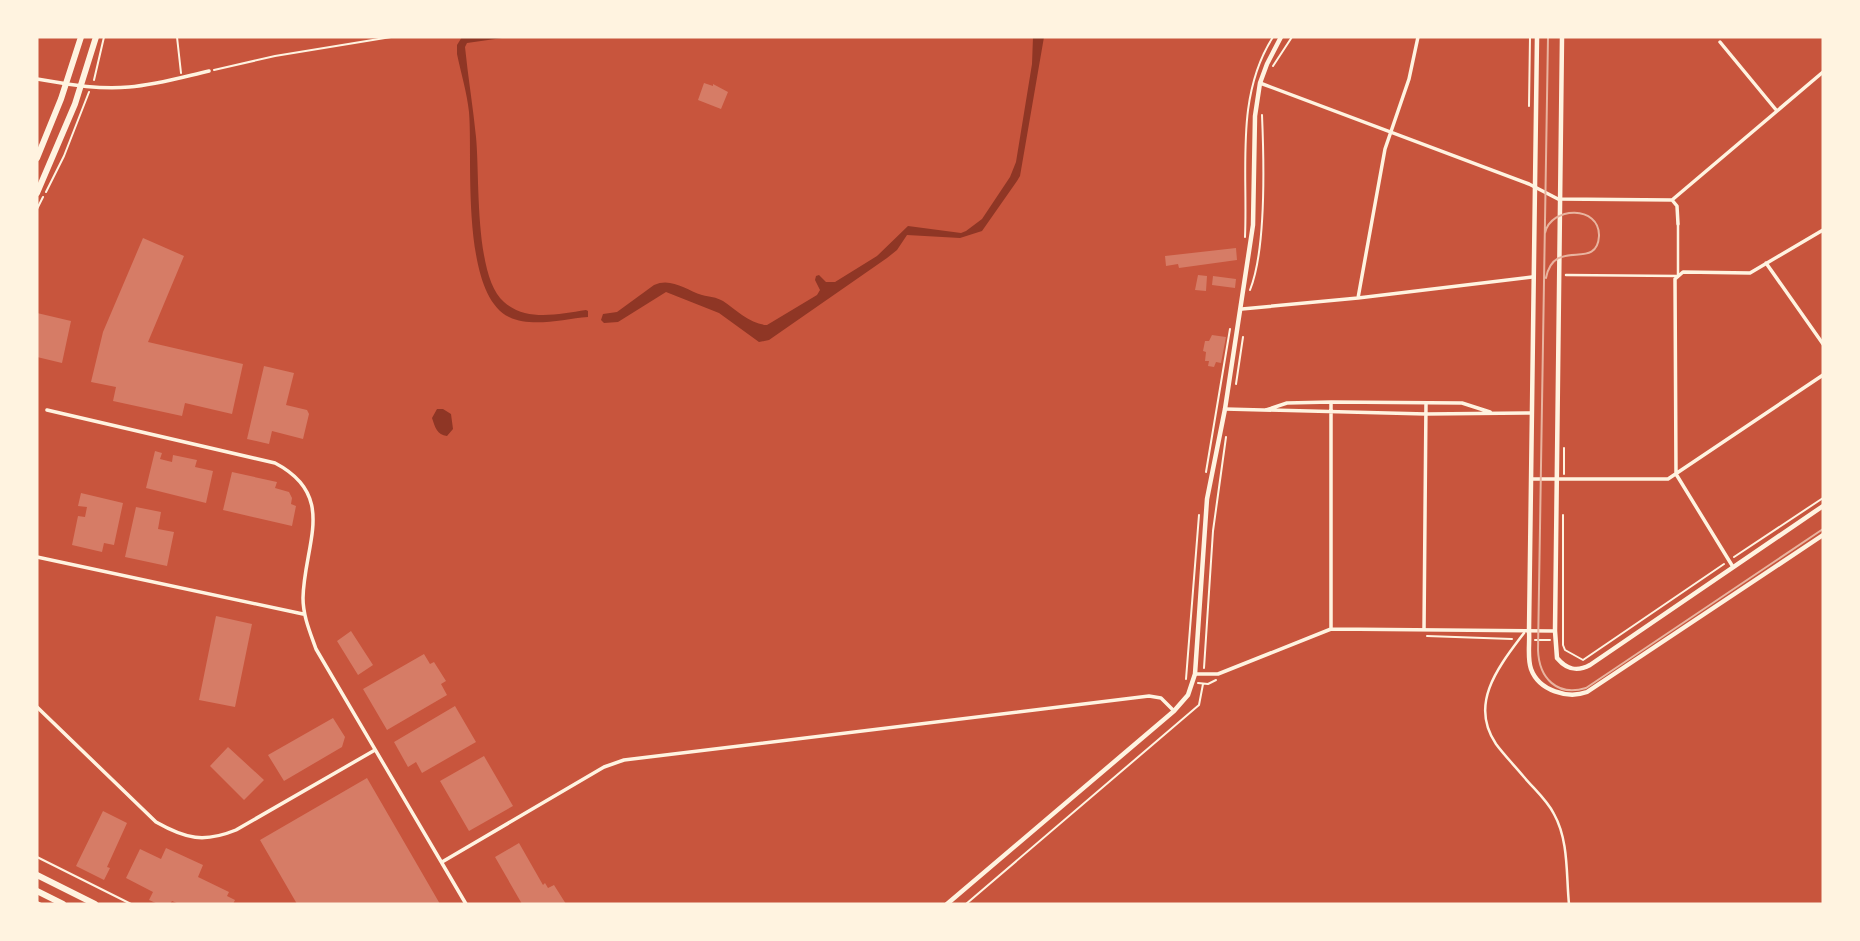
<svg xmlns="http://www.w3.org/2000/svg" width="1860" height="941" viewBox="0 0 1860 941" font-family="Merriweather,serif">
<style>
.water{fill:#8f3625}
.building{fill:#d67c66}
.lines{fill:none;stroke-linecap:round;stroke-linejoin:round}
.path{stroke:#fff3e0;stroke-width:2}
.pedestrian{stroke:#fff3e0;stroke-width:2.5}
.minor{stroke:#fff3e0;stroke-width:3.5}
.tertiary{stroke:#fff3e0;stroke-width:4.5}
.primary{stroke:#fff3e0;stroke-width:6}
.tram{stroke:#e9b49f;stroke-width:2}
</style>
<rect width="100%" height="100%" fill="#c8553d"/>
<!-- water -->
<path class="water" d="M462 37H509L467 43 465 47C468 77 473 107 476 137 480 176 474 277 504 302 527 322 558 314 586 310L588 311V317C563 319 532 328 509 317 460 293 473 158 469 112 467 93 461 73 457 54V45Z
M1033 37H1044L1020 176 1017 181 982 231 960 238 907 235 897 250 887 258 769 340 759 342 719 313 666 292 618 322 604 323 601 320 603 314 617 312 654 285C671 277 686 290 702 295 710 297 716 297 723 301 736 310 752 325 767 325L817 295 820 290 815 280 816 276 819 275 826 282H835L877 256 908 226 961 233 966 231 982 219 1010 177 1016 162 1032 64Z
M437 409H443L451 414 453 429 447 436C437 435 435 427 432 418Z"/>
<!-- building -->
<path class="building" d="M704 83 713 86V84L728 92 721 109 698 100Z
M143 238 184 256 148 342 243 364 232 414 185 403 182 416 113 401 116 387 91 382 103 332Z
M1236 248 1237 260 1179 268 1178 264 1166 266 1165 256Z
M1198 275 1207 276 1206 291 1195 290Z
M1213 276 1236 279 1235 288 1212 285Z
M37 313 71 321 62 363 37 357Z
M1212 335 1226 337 1221 363 1216 362 1214 367 1208 366 1209 361H1205L1206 352 1203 351 1205 341H1209Z
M264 366 294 373 286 405 307 410 309 414 303 439 272 431 269 444 247 439Z
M155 451 162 453 160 459 172 462 173 455 197 460 195 467 213 471 206 503 146 488Z
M232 472 277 482 275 488 289 492 292 498 291 504 296 506 292 526 223 510Z
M81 493 123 503 114 545 104 543 102 552 72 545 78 516 85 517 87 507 78 506Z
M136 507 161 512 158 529 174 532 167 566 125 557Z
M216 616 252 624 235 707 199 700Z
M351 631 373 665 358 675 337 641Z
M424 654 430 664 434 662 446 681 441 684 447 695 387 730 363 689Z
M455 706 476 742 422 773 416 762 408 767 394 742Z
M333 718 345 737 342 747 284 781 268 755Z
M228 747 264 780 244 800 210 766Z
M484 756 513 806 469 831 440 781Z
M367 778 440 904H297L260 840Z
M103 811 127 823 107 867 110 868 104 880 76 866Z
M519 843 543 885 545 883 548 888 554 885 566 904H522L495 857Z
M166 848 203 865 198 877 229 892 227 896 235 900 233 904H179L172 901 170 904H158L149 900 153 892 126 878 140 849 161 859Z"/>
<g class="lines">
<!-- path -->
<path class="path" d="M177 37 181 73
M1273 66 1292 37
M214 70 275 56 391 37
M94 80 104 37
M1529 106 1530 37
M46 192 64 156 89 92
M37 209 43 197
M1245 237C1248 170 1235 96 1273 37
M1250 290C1266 250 1264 161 1262 115
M1236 384 1243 337
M1206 472 1230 329
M1564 474V448
M1563 515V645L1565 650 1583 660 1724 564
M1734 557 1823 498
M1427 636 1512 639
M1535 640H1550
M1204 668 1213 531 1226 437
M1186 679 1199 515
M1198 683 1208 684 1216 680
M37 857 131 904
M37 902 41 904
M966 904 1199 705 1203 684"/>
<!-- pedestrian -->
<path class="pedestrian" d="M1566 275 1678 276V224
M1524 633C1500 665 1468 703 1496 744 1504 755 1515 766 1524 777 1534 789 1547 800 1554 814 1569 841 1566 875 1569 904"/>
<!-- minor -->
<path class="minor" d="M1720 42 1777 111
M37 79C67 84 98 90 129 87 156 85 183 77 209 71
M1260 83 1529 184 1558 199 1672 200
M1672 200 1823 72
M1672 200 1677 206 1678 224
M1766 263 1823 344
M1358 298 1385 149 1409 79 1418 37
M1242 309 1358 298 1532 277
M1225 409 1426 414 1532 413
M47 410 275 463C338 496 304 544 303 598 303 616 310 632 316 649L466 904
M1266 410 1287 403 1331 402 1462 403 1490 412
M1531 479H1668L1823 375
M37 557 303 614
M1733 567 1676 474 1675 279 1683 272 1750 273 1823 230
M1331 629V402
M1424 630 1426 403
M1195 674H1218L1331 629 1555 631
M37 707 156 822C186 839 204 843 236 830L375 750
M442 862 604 767 624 760 1149 696 1161 698 1174 711"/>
<!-- tertiary -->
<path class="tertiary" d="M1537 37 1529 631C1530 642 1527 658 1531 669 1539 691 1568 699 1587 692L1823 535
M1562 37 1555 631 1557 658C1567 670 1577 672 1590 665L1823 506
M947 904 1174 711 1188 695 1195 674 1207 499 1225 409 1253 225 1255 116 1260 83 1267 64 1281 37"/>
<!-- primary -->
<path class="primary" d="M37 158 61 99 81 37
M37 193 75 104 96 37
M37 875 95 904
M37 891 63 904"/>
<!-- tram -->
<path class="tram" d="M1548 37 1538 650C1539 678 1557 697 1586 688L1823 529
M1545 233C1551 206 1600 205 1599 236 1597 272 1554 236 1546 278"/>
</g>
<!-- border -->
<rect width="1860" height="941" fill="none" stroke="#fff3e0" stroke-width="77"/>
</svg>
